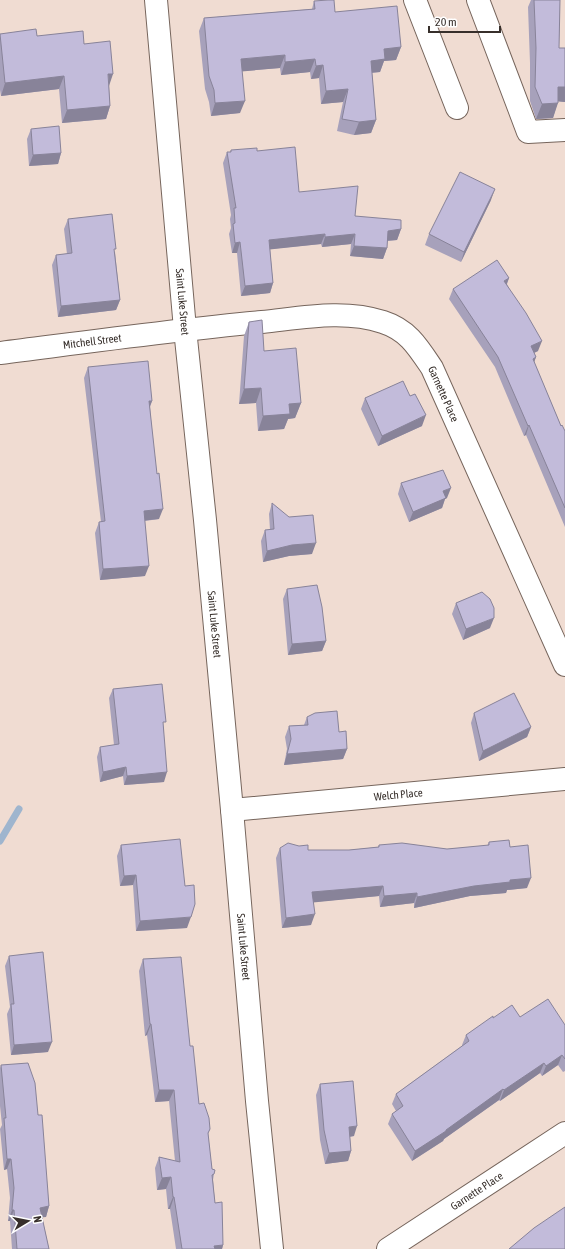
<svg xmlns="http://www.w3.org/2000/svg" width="565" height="1249" viewBox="0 0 565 1249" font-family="'Asap Condensed',sans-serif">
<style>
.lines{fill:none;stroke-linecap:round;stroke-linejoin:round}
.stream{stroke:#9fb5ce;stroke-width:7}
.minor-casing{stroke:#76655c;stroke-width:24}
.minor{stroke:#fff;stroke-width:22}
.wall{fill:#a7a1bb}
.shaded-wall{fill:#888399}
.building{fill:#c2bbda;stroke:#888399}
.labels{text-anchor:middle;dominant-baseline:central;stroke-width:4;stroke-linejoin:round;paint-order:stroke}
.street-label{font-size:11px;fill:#372f2b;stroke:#fff}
</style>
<rect width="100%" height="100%" fill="#f0dcd2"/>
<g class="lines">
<!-- stream -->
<path class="stream" d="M0 841 19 809"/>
<!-- minor casing -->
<g class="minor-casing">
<g id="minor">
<path id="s1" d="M156 0 185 329 205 520 232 810 257 1101 272 1249"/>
<path d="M415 0 457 108"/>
<path d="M478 0 528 132 565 130"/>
<path id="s2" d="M0 353C87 342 174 330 262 322 301 318 344 309 383 322 408 330 418 347 432 368L565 665"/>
<path id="s3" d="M232 810 565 779"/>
<path id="s4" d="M388 1249 565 1133"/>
</g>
</g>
<!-- minor -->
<use href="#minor" class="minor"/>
</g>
<!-- wall -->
<path class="wall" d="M531 0H560L559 48H565V102L558 101 553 118 536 119 530 101V63L528 7Z
M314 1 335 12 401 47 396 60 384 61 380 72 372 73 376 120 371 133 354 135 337 131 343 102 321 104 319 78 311 79 310 72 281 75 280 68 242 71 240 113 211 116 209 102 205 89 199 31 204 18 312 9Z
M0 34 37 36 84 44 109 86 110 106 106 119 62 123 59 89 1 96 0 90Z
M31 129 61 153 58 164 29 166 27 139Z
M231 150 257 151 299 192 355 216 401 229 397 240 387 241V248L383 259 350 256 351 244 322 247 321 244 270 249 273 283 270 293 241 296 237 253H232L229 234 231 228 230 219 231 215 223 163 227 152H230Z
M491 200 461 262 425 245 429 234Z
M68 219 115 252 120 300 116 310 58 317 52 265 56 255 67 254 64 229Z
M509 278 507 284 538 351 534 353 536 357 534 362 561 426 565 431V527L526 435 524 436 495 367 449 299 453 289Z
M249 322 264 351 301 403 295 418 288 419 284 429 258 431 256 403 239 404 244 336Z
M88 367 152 401 150 407 159 519 145 521V576L100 580 95 533 99 522H101L84 378Z
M365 398 422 426 378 446 361 409Z
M401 483 447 498 445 499 442 508 409 522 398 494Z
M272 503 312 554 289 556 263 562 261 541 265 530H270L269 514Z
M287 589 326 641 322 651 288 655 283 599Z
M456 603 490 628 463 640 452 614Z
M113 689 164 727V782L124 785 123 776 100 782 97 757 100 747 114 745 109 698Z
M474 713 531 727 527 737 479 761 471 723Z
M307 717 339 732 347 749 343 759 284 765 287 749 285 737 289 726 304 725Z
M489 842 510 847 527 888 507 890 506 893 470 896 414 908V903L380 907 379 896 313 902 311 925 282 928 276 858 280 848 308 850H349L378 847 379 845 447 849 487 846Z
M121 845 187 928 136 931 133 885 120 886 117 856Z
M9 956 48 1052 11 1055 7 1014 10 1007 5 966Z
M143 959 190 1046 199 1104 210 1129 208 1134 212 1169 214 1174 213 1180 215 1203 223 1245 222 1249H176L170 1209H168L166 1189 157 1190 155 1168 159 1157 175 1161 169 1101 155 1102 147 1035 145 1036 139 971Z
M520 1017 565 1025V1071L563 1072 558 1065 542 1076 540 1073 500 1101 499 1100 444 1139 443 1141 412 1161 388 1124 392 1114 396 1111 392 1104 396 1094 462 1046V1045L466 1035 493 1018Z
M1 1065 38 1115 49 1206 46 1217H42L49 1249H12L10 1221H8L10 1198 7 1169 4 1170 0 1129 2 1125 0 1106V1068Z
M320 1084 354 1136 350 1137 351 1151 348 1161 325 1164 320 1140 316 1095Z"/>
<!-- shaded-wall -->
<path class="shaded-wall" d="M401 47 396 60 384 61 380 72 366 73 371 61 384 49Z
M285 55 280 68 236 72 241 59Z
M315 59 310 72 281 75 285 62Z
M323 65 319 78 311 79 316 66Z
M108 74H113L109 86Z
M64 76 59 89 1 96 5 83Z
M558 87H565V102L553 101Z
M348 89 343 102 321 104 326 91Z
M245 101 240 113 211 116 215 103Z
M558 103 553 118 536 119 542 104Z
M110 106 106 119 62 123 67 110Z
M376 120 371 133 354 135 359 122Z
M61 153 58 164 29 166 33 155Z
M495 189 491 200 461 262 464 252Z
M401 229 397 240 384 241 388 231Z
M325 234 321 244 265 250 269 240Z
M355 234 351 244 322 247 325 237Z
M240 242 237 253H232L235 243Z
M354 246 387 248 383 259 350 256Z
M509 278 505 288 504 281Z
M273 283 270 293 241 296 245 286Z
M120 300 116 310 58 317 61 306Z
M542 341 538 351 527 356 531 346Z
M536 357 532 368 533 359Z
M261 388 256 403 239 404 244 389Z
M149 401H152L148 411Z
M301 403 295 418 288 419 284 429 258 431 263 416 289 404Z
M426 415 422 426 378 446 382 436Z
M529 425 526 435 524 436 528 426Z
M451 488 447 498 445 499 442 508 409 522 413 512 443 491Z
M163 509 159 519 140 521 144 511Z
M316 543 312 554 289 556 263 562 267 551 292 545Z
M149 566 145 576 100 580 103 569Z
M494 618 490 628 463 640 466 629Z
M326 641 322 651 288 655 292 644Z
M531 727 527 737 479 761 483 751Z
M347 749 343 759 284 765 287 754Z
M126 767 123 776 100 782 103 772Z
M167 772 164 782 124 785 127 776Z
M136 875 133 885 120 886 124 876Z
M531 878 527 888 507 890 506 893 470 896 414 908 417 897 474 886 510 880Z
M383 886 379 896 308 903 312 892Z
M417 893 414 903 380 907 384 896Z
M315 914 311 925 282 928 286 918Z
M191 917 187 928 136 931 140 921Z
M150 1024H151L147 1035 145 1036Z
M52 1042 48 1052 11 1055 14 1045Z
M562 1055 558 1065 542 1076 546 1066Z
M544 1063 540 1073 500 1101 504 1090Z
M503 1089 499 1100 444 1139 443 1141 412 1161 415 1151Z
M159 1090H174L169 1101 155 1102Z
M357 1126 354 1136 345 1137 349 1127Z
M351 1151 348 1161 325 1164 329 1153Z
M7 1159H11L7 1169 4 1170Z
M171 1177 166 1189 157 1190 162 1178Z
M173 1197H174L170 1209H168Z
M49 1206 46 1217 36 1218 40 1208Z
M12 1210H14L10 1221H8Z
M223 1245 222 1249H213L214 1246Z"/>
<!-- building -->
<path class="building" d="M328 0H334L335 12 397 6 401 47 384 49 385 59 371 61 376 120 359 122 342 119 348 89 326 91 323 65 316 66 315 59 285 62V55L241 59 245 101 215 103 214 90 209 76 204 18 315 9 314 1Z
M534 0H560L559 48H565V87H558V103L542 104 535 87 536 48Z
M36 29 37 36 83 31 84 44 110 41 113 74H108L110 106 67 110 64 76 5 83 0 34Z
M59 126 61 153 33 155 31 129Z
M295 147 299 192 358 186 355 216 401 220V229L388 231 387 248 354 246 355 234 325 237V234L269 240 273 283 245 286 240 242 235 243 233 224 235 223 234 208H236L227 152H231V150L257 148V151Z
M460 172 495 189 464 252 429 234Z
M112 214 116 249H114L120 300 61 306 56 255 72 253 68 219Z
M497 260 509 278 504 281 526 313 542 341 531 346 536 357 533 359 561 426 562 425 565 431V508L529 425 528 426 498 357 453 289Z
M262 320 264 351 296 348 301 403 289 404 290 414 263 416 261 388 244 389 249 322Z
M148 361 152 401H149L157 474 159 473 163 509 144 511 149 566 103 569 99 522 105 521 88 367Z
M403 381 410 396 415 394 426 415 382 436 365 398Z
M443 470 451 488 443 491 446 498 413 512 401 483Z
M272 503 289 517 313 515 316 543 292 545 267 551 265 530 274 529Z
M317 585 322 607 326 641 292 644 287 589Z
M482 592 490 599 494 608V618L466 629 456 603Z
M162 684 166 722H163L167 772 127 776 126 767 103 772 100 747 119 744 113 689Z
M514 693 531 727 483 751 474 713Z
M337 711 339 732 346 731 347 749 287 754 291 739 289 726 308 725 307 717 315 713Z
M180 839 185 886 194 885 195 904 191 917 140 921 136 875 124 876 121 845Z
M509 840 510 847 528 845 531 878 510 880V882L474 886 417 897V893L384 896 383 886 312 892 315 914 286 918 280 848 288 843 299 846 308 845V850H349L379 847V845L402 843 447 849 489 845V842Z
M43 952 52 1042 14 1045 11 1004H14L9 956Z
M181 957 190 1046H193L199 1104 204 1103 209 1118 210 1129 208 1133 212 1169 215 1170 214 1174 212 1175 215 1203 222 1202 223 1245 214 1246 215 1249H182L174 1197H173L171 1177 162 1178 159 1157 180 1162 174 1090H159L151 1024H150L143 959Z
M548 999 565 1025V1059L562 1055 546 1066 544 1063 504 1090 503 1089 446 1130V1131L415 1151 392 1114 403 1106 396 1094 469 1041 466 1035 493 1016V1018L512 1005 520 1017Z
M28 1063 35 1083 38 1115H42L49 1206 40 1208 49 1249H17L14 1210H12L14 1188 11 1159H7L4 1118H6L1 1065Z
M353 1081 357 1126 349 1127 351 1151 329 1153 324 1130 320 1084Z
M565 1207V1249H509L534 1228Z"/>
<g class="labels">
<!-- street labels -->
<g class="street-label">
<text stroke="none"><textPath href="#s1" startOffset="303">Saint Luke Street</textPath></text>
<text stroke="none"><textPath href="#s2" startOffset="93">Mitchell Street</textPath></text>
<text stroke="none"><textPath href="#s2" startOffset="483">Garnette Place</textPath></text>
<text stroke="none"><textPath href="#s1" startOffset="627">Saint Luke Street</textPath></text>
<text stroke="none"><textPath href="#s3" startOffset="167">Welch Place</textPath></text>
<text stroke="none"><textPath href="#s1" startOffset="951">Saint Luke Street</textPath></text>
<text stroke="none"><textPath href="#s4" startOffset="106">Garnette Place</textPath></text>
</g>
</g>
<!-- north arrow -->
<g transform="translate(28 1221) rotate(80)" stroke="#ffffff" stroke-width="3" paint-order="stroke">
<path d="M0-3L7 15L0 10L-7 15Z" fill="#372f2b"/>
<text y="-6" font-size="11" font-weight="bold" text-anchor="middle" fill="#372f2b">N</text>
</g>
<!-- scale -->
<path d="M429 26v6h71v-6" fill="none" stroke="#372f2b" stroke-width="2"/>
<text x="435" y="26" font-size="12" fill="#372f2b" stroke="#ffffff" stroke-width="3" paint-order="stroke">20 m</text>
</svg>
